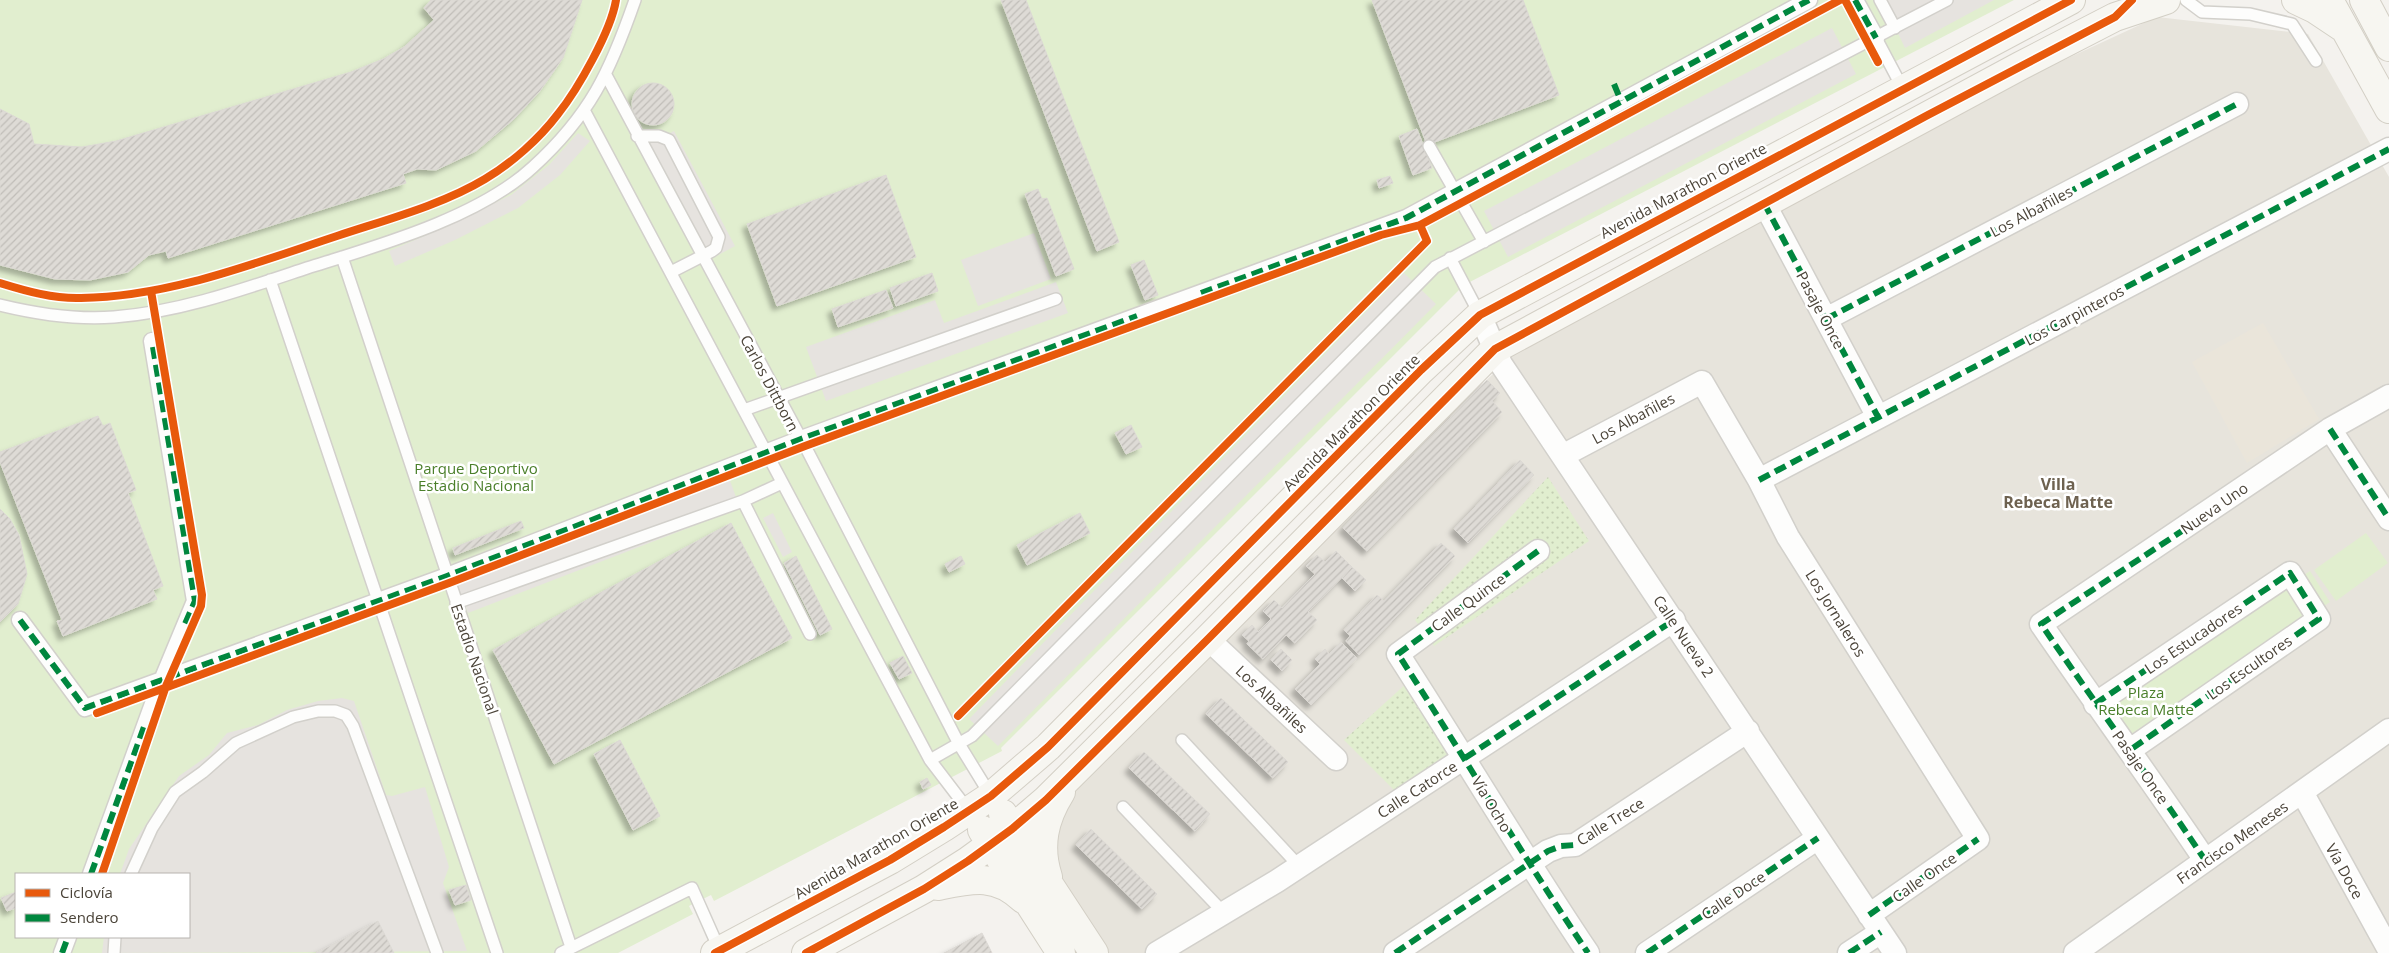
<svg xmlns="http://www.w3.org/2000/svg" width="2389" height="953" viewBox="0 0 2389 953" font-family="'Open Sans',sans-serif">
<style>
.residential{fill:#e7e4dc}
.education{fill:#eae5da}
.grass{fill:url(#grass-dots)}
.park{fill:#e1eecf;fill-rule:evenodd}
.parking{fill:#e6e3df}
.building{fill:url(#building-hatch);stroke:#dcd9d4;filter:url(#shadow)}
.lines{fill:none;stroke-linecap:round;stroke-linejoin:round}
.service-casing{stroke:#d2d0cb;stroke-width:14}
.pedestrian-casing{stroke:#d2d0cb;stroke-width:19}
.minor-casing{stroke:#d2d0cb;stroke-width:25}
.secondary-casing{stroke:#d3cfc5;stroke-width:30}
.service{stroke:#fdfdfc;stroke-width:11}
.pedestrian{stroke:#fdfdfc;stroke-width:16}
.minor{stroke:#fdfdfc;stroke-width:22}
.secondary{stroke:#f7f6f1;stroke-width:28}
.quiet{stroke:#00873e;stroke-width:6;stroke-dasharray:12 6;stroke-linecap:butt}
.cycleway-casing{stroke:#fff;stroke-width:11}
.cycleway{stroke:#e8590c;stroke-width:8}
.labels{text-anchor:middle;dominant-baseline:central;stroke-width:5;stroke-linejoin:round;paint-order:stroke}
.street-label{font-size:15px;fill:#4b4439;stroke:#fff}
.park-label{font-size:15px;fill:#4a7f2a;stroke:#fff}
.neighbourhood-label{font-size:16px;font-weight:bold;fill:#6e6250;stroke:#fff}
</style>
<defs>
<pattern id="grass-dots" width="8" height="8" patternUnits="userSpaceOnUse" patternTransform="scale(1.25)"><rect width="8" height="8" fill="#e1eecf"/><path d="M2 2h.1M6 6h.1" fill="none" stroke="#c3cdb2" stroke-width="1.8" stroke-linecap="round"/></pattern>
<pattern id="building-hatch" width="6" height="6" patternUnits="userSpaceOnUse" patternTransform="scale(1.25)"><rect width="6" height="6" fill="#dedbd6"/><path d="M-1 1l2-2M0 6l6-6M5 7l2-2" fill="none" stroke="#c0bdb8"/></pattern>
<filter id="shadow"><feDropShadow dx="-4.5" dy="4.5" stdDeviation="2.5" flood-color="#0004"/></filter>
</defs>
<rect width="100%" height="100%" fill="#f4f2ee"/>
<!-- residential -->
<path class="residential" d="M2157 17 2308 34 2389 177V953H1106L1021 823 1513 355 2040 71Z"/>
<!-- education -->
<path class="education" d="M2263 323 2319 419 2247 463 2192 362Z"/>
<!-- grass -->
<path class="grass" d="M1548 477 1589 541 1434 646 1415 620Z
M1408 682 1452 751 1396 792 1344 740Z"/>
<!-- park -->
<path class="park" d="M0 0H2014L1464 285 1001 748 1002 751 714 901 711 895 689 906 693 914 618 953H0ZM16 874H189V937H16Z
M2366 533 2388 563 2336 601 2314 570Z
M2310 571 2330 602 2128 736 2105 704Z"/>
<!-- parking -->
<path class="parking" d="M1882 0H1994L1905 48Z
M1832 28 1856 74 1508 257 1484 211Z
M674 131 735 246 709 260 647 145Z
M578 133 590 141 560 175 518 208 455 240 395 266 389 251 448 226 511 195 549 165Z
M1034 233 1051 279 978 306 961 260Z
M1404 273 1436 304 998 746 969 719Z
M1056 282 1068 313 826 401 806 347 935 300 944 323Z
M729 478 740 508 468 613 457 584Z
M773 513 792 552 783 557 763 518Z
M342 698 354 701 386 795 392 796 425 787 449 867 443 883 467 951 102 953 104 937H189V874H120L129 849 179 776 209 755 227 733 258 725 287 710 318 701Z"/>
<!-- building -->
<path class="building" d="M431 0H582L563 58 540 91 514 119 476 151 436 170 417 169 403 174 406 183 168 258 166 251 149 255 128 272 90 280 55 279 0 265V109L29 124 34 144 82 147 116 141 351 72 383 59 404 47 434 20 424 8Z
M1001 0H1026L1119 242 1097 251Z
M1372 0H1523L1559 95 1427 145Z
M632 104a21 21 0 1 1 42 0a21 21 0 1 1-42 0Z
M1417 129 1432 168 1413 175 1399 136Z
M886 175 916 257 777 306 747 224Z
M1390 176 1393 183 1379 188 1377 180Z
M1038 189 1042 199 1047 198 1074 269 1056 276 1025 194Z
M1144 260 1158 295 1145 300 1131 265Z
M932 273 938 291 896 306 890 288Z
M886 290 893 308 838 327 832 309Z
M1487 380 1500 393 1492 401 1502 412 1367 551 1343 528Z
M98 416 103 426 110 423 136 490 128 493 163 586 153 590 157 599 63 636 57 621 62 620 0 462V452Z
M1131 425 1142 447 1126 454 1115 433Z
M1520 460 1534 475 1468 543 1454 529Z
M0 509 10 519 19 535 27 574 18 604 0 622Z
M1080 513 1090 533 1027 565 1017 545Z
M521 521 524 528 455 555 453 548Z
M731 523 792 638 554 764 493 650Z
M1441 543 1455 556 1359 655 1346 641 1350 636 1344 630 1377 595 1384 601Z
M1336 551 1352 567 1308 612 1317 620 1295 643 1286 635 1263 659 1247 644 1249 641 1242 635 1252 625 1258 632 1271 619 1263 611 1274 600 1282 608 1315 574 1306 566 1317 555 1325 562Z
M796 556 832 629 820 635 784 563Z
M961 556 965 564 949 572 945 564Z
M1352 567 1366 580 1355 591 1342 578Z
M1341 642 1357 658 1311 705 1295 689 1320 664 1315 659 1325 649 1329 654Z
M1281 649 1292 660 1282 671 1271 660Z
M903 656 912 673 899 679 890 663Z
M1221 698 1288 762 1273 778 1206 714Z
M620 740 660 816 633 830 594 754Z
M1144 752 1210 814 1195 831 1129 768Z
M927 778 931 785 923 789 920 782Z
M1091 829 1157 894 1142 909 1076 845Z
M466 885 471 900 455 905 449 890Z
M16 892V908L7 911 1 898Z
M378 921 394 953H316Z
M982 933 992 953H944Z"/>
<g class="lines">
<!-- service casing -->
<g class="service-casing">
<path id="service" d="M1880 0 1895 28
M2186 0 2202 12 2250 14 2292 24 2316 61
M1876 38 1903 89
M606 75 805 446 959 744 991 796
M584 110 930 760 969 811
M637 136H659L669 140 719 237 716 248 712 251 671 272
M1429 146 1484 242
M342 257 571 947
M1450 258 1480 315
M270 280 497 953
M0 305C37 314 75 320 114 317 180 312 244 289 307 268 377 246 478 218 533 167 590 115 610 72 635 0
M744 410 1056 299
M743 501 810 634
M456 603 743 501 782 483
M1182 740 1299 866
M930 760 972 736 1435 267 1947 0
M1123 807 1224 913
M131 874 152 828 175 792 203 772 236 743 293 717 318 711H335L346 715 353 726 437 953
M114 953 115 937
M561 953 692 888 720 951"/>
</g>
<!-- pedestrian casing -->
<g class="pedestrian-casing">
<path id="pedestrian" d="M1855 0 1876 38
M20 620 85 708 447 576 801 439 1406 218 1809 0
M91 874 158 690 195 601 152 341
M62 953 68 937"/>
</g>
<!-- minor casing -->
<g class="minor-casing">
<path id="minor" d="M1764 203 1878 417
M1480 315 1501 364 1895 953
M1826 319 2237 104
M2330 429 2389 519
M1564 455 1702 382 1759 480 1788 537 1978 839 1869 915
M1759 480 2389 149
M1538 551 1398 654C1462 753 1522 855 1588 953
M1208 639 1336 759
M2095 704 2290 573 2319 619 2130 750
M2302 792 2389 950
M2205 860C2152 781 2095 703 2041 624L2330 429 2389 396
M1157 953 1277 881 1674 620
M1395 953 1548 851 1561 846 1575 845 1748 731
M1647 953 1818 838
M1849 953 1881 932
M2075 953 2389 730"/>
</g>
<!-- secondary casing -->
<g class="secondary-casing">
<path id="secondary" d="M2296 0 2315 9 2342 27
M2329 0 2389 109
M2364 0 2389 47
M1003 814 1094 953
M982 830 1061 953
M1048 877C1038 846 1044 819 1061 792
M938 886C972 879 996 873 1023 899
M715 953 890 860 944 827 991 796 1048 747 1421 370 1480 315 2071 0
M806 953 924 889 968 861 1012 829 1046 800 1208 639 1495 349 2020 66 2115 17 2166 0"/>
</g>
<!-- service -->
<use href="#service" class="service"/>
<!-- pedestrian -->
<use href="#pedestrian" class="pedestrian"/>
<!-- minor -->
<use href="#minor" class="minor"/>
<!-- secondary -->
<use href="#secondary" class="secondary"/>
<!-- quiet -->
<path class="quiet" d="M1855 0 1876 38
M1614 84 1621 101
M1764 203 1878 417
M1201 293 1406 218 1809 0
M1826 319 2237 104
M153 347 195 601 185 624
M2330 429 2389 519
M1759 480 2389 149
M2185 529 2041 624C2095 703 2152 781 2205 860
M1538 551 1398 654C1462 753 1522 855 1588 953
M20 620 85 708 447 576 801 439 1137 316
M2095 704 2290 573 2319 619 2130 750
M1465 758 1674 620
M91 874 145 724
M1869 915 1978 839
M62 953 68 937
M1395 953 1548 851 1561 846 1575 845
M1647 953 1818 838
M1849 953 1881 932"/>
<!-- cycleway casing -->
<g class="cycleway-casing">
<path id="cycleway" d="M1845 0 1878 62
M0 283C26 291 54 299 81 298 169 297 255 263 337 236 385 220 442 205 485 179 512 163 539 139 558 114 578 89 611 31 616 0
M97 713 449 583 805 446 1381 235 1420 225 1840 0
M958 716 1427 241 1420 225
M102 874 166 686 201 606 202 595 151 291
M715 953 890 860 944 827 991 796 1048 747 1421 370 1480 315 2071 0
M806 953 924 889 968 861 1012 829 1046 800 1208 639 1495 349 1926 116 2115 17 2132 0"/>
</g>
<!-- cycleway -->
<use href="#cycleway" class="cycleway"/>
</g>
<g class="labels">
<!-- street labels -->
<g class="street-label">
<text transform="translate(1683 190) rotate(-28)">Avenida Marathon Oriente</text>
<text transform="translate(2031 211) rotate(-28)">Los Albañiles</text>
<text transform="translate(1821 310) rotate(62)">Pasaje Once</text>
<text transform="translate(2074 315) rotate(-28)">Los Carpinteros</text>
<text transform="translate(770 383) rotate(62)">Carlos Dittborn</text>
<text transform="translate(1633 418) rotate(-28)">Los Albañiles</text>
<text transform="translate(1351 422) rotate(-45)">Avenida Marathon Oriente</text>
<text transform="translate(2214 508) rotate(-35)">Nueva Uno</text>
<text transform="translate(1468 602) rotate(-36)">Calle Quince</text>
<text transform="translate(1836 613) rotate(58)">Los Jornaleros</text>
<text transform="translate(1684 636) rotate(56)">Calle Nueva 2</text>
<text transform="translate(2193 638) rotate(-34)">Los Estucadores</text>
<text transform="translate(475 659) rotate(71)">Estadio Nacional</text>
<text transform="translate(2249 667) rotate(-35)">Los Escultores</text>
<text transform="translate(1272 699) rotate(43)">Los Albañiles</text>
<text transform="translate(2141 767) rotate(55)">Pasaje Once</text>
<text transform="translate(1417 789) rotate(-33)">Calle Catorce</text>
<text transform="translate(1492 804) rotate(59)">Vía Ocho</text>
<text transform="translate(1610 821) rotate(-32)">Calle Trece</text>
<text transform="translate(2232 842) rotate(-35)">Francisco Meneses</text>
<text transform="translate(876 848) rotate(-30)">Avenida Marathon Oriente</text>
<text transform="translate(2345 871) rotate(61)">Vía Doce</text>
<text transform="translate(1924 877) rotate(-35)">Calle Once</text>
<text transform="translate(1733 895) rotate(-34)">Calle Doce</text>
</g>
<!-- park labels -->
<g class="park-label">
<text x="476" y="468">Parque Deportivo<tspan x="476" dy="17">Estadio Nacional</tspan></text>
<text x="2146" y="692">Plaza<tspan x="2146" dy="17">Rebeca Matte</tspan></text>
</g>
<!-- neighbourhood labels -->
<g class="neighbourhood-label">
<text x="2058" y="484">Villa<tspan x="2058" dy="18">Rebeca Matte</tspan></text>
</g>
</g>
<!-- legend -->
<rect x="15" y="873" width="175" height="65" fill="#ffffff" stroke="#b7b4b0"/>
<rect x="25" y="889" width="25" height="8" fill="#e8590c" stroke="#b7b4b0"/>
<text x="60" y="898" font-size="15" fill="#4b4439">Ciclovía</text>
<rect x="25" y="914" width="25" height="8" fill="#00873e" stroke="#b7b4b0"/>
<text x="60" y="923" font-size="15" fill="#4b4439">Sendero</text>
</svg>
